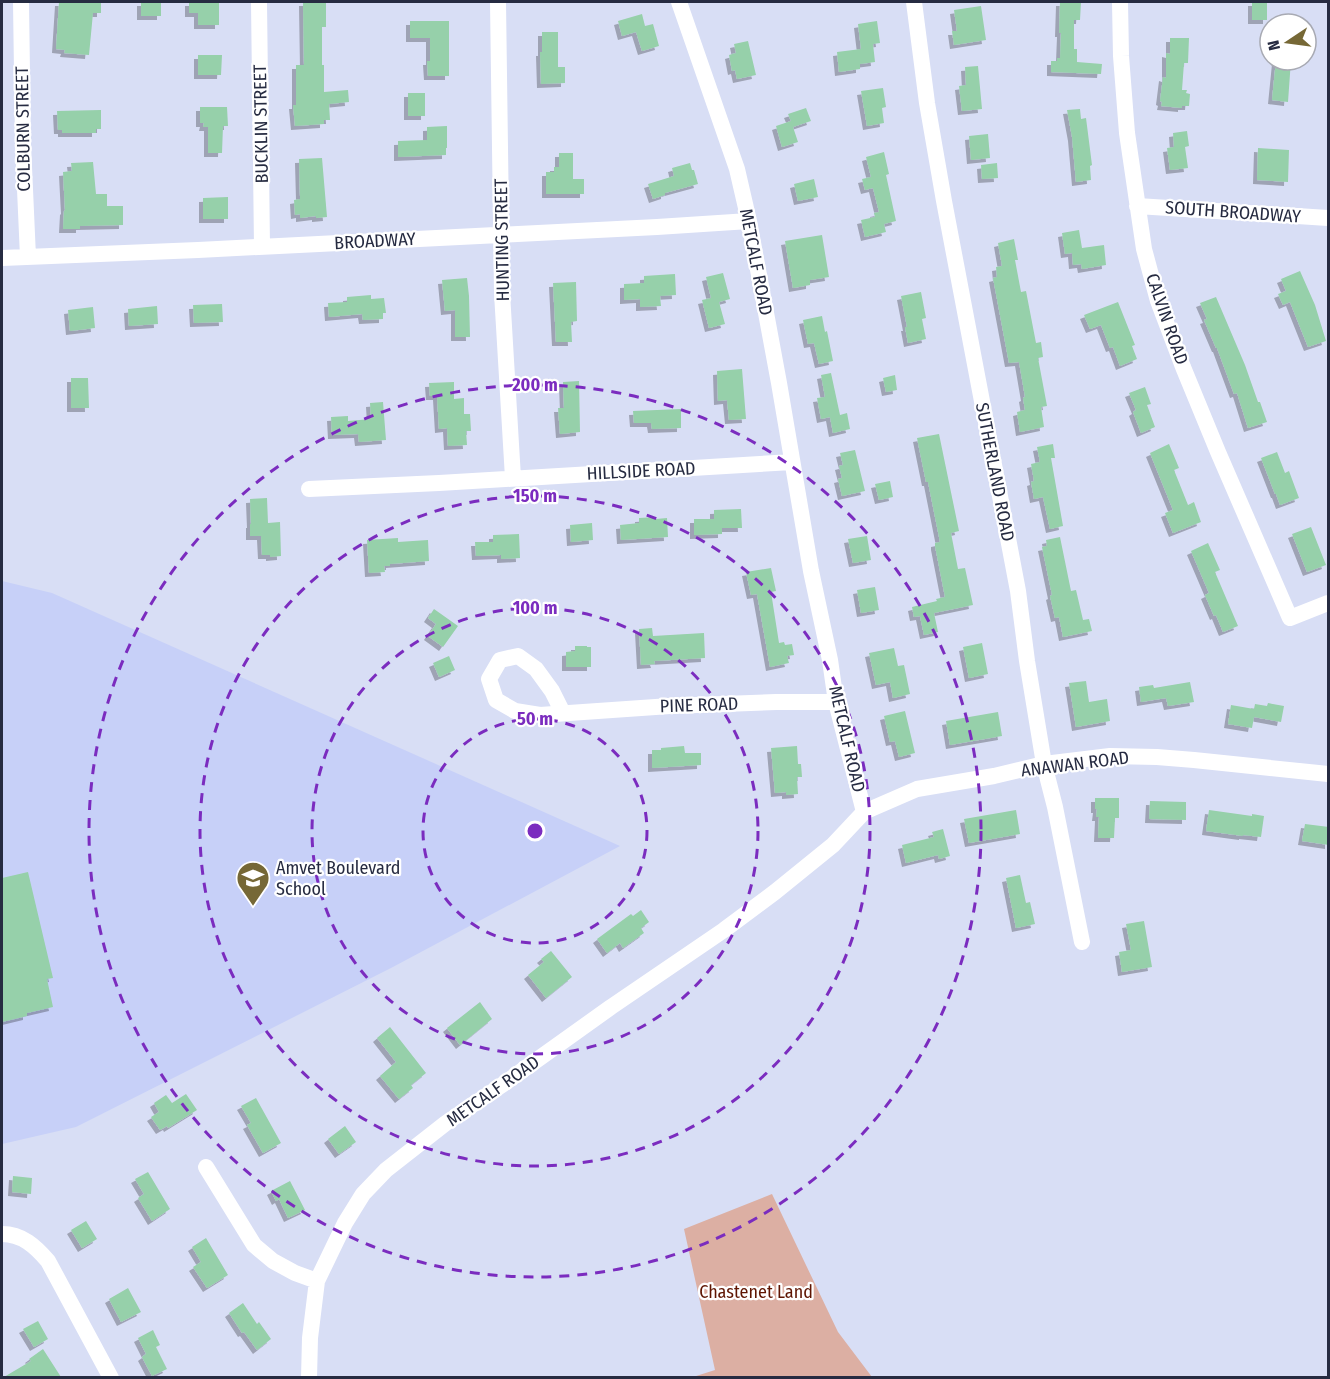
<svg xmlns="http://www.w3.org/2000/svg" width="1330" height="1379" viewBox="0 0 1330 1379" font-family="'Fira Sans Condensed',sans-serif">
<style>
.built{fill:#c7d0f8}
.green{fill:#dcafa3}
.building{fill:#96d0aa;filter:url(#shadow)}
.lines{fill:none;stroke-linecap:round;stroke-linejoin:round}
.minor{stroke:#fff;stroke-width:16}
.ring{fill:none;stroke:#7b2cbf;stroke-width:3;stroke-dasharray:10 8}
.labels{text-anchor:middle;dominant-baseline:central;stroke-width:4.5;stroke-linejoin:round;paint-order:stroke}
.street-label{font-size:18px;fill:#262b41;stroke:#fff}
.poi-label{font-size:18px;fill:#262b41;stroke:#fff;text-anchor:start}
.park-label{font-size:18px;fill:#5f1502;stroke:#fff}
.centre{fill:#7b2cbf;stroke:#fff;stroke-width:3}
.ring-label{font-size:18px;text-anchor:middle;font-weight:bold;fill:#7b2cbf;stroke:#fff;stroke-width:4.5;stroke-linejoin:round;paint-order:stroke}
</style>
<defs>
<filter id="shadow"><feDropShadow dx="-4" dy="4" stdDeviation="0" flood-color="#0004"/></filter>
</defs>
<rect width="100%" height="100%" fill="#d8def5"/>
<!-- built -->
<path class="built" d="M2 581 52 593 620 846 391 968 76 1127 2 1144Z"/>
<!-- green -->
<path class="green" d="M772 1194 838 1332 872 1377H693L715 1370 684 1229Z"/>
<!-- building -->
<path class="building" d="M59 2H101V13H93L89 55 64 53 65 50 56 49Z
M141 2H161V16H141Z
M189 2H219V25H198V13H189Z
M303 2H326V27H322V65H324V92L348 90 349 102 329 104 330 120H324V124L295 126 293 105H296V65H304Z
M1060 2H1081L1080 20H1074V49H1077V62L1102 64 1101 74 1051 72V61H1057V58H1060L1061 33H1059Z
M1252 2H1267V20H1252Z
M981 6 986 40 954 45 952 31H957L954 10Z
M642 14 645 26 653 24 659 46 642 51 636 32 622 36 618 21Z
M410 21H449V76H428L427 61H430V38H410Z
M877 21 880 43 873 44 875 62 860 64V69L839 72 837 52 861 49 858 24Z
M542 32H558V67H565V83L541 84 540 52H542Z
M1170 38H1189L1188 63H1184L1182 90H1187L1186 93 1190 94 1189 106H1182V108L1161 106 1162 102 1160 101 1163 77 1166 78V53L1170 54Z
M748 41 756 75 737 79 735 70 732 71 729 55 736 53 734 44Z
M198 55H222L221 75H198Z
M1276 60H1291L1288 102 1272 100Z
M978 66 982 109 962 111 959 86 966 85 965 67Z
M883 88 886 107 882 108 884 123 867 126 861 91Z
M408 93H425V116H408Z
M200 107H227L228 126H223L222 153H208V127H203L204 123H200Z
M806 108 811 121 793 127 798 142 782 147 776 126 791 121 788 114Z
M1080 109 1081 119 1086 118 1092 165 1090 166 1091 180 1076 182 1072 137 1067 110Z
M101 110V129H96V133H62V130H58L57 111Z
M447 126V148H446V155L398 157V141L427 140V127Z
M1187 131 1189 146 1185 147 1188 168 1170 170 1167 148 1174 147 1173 133Z
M988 134 990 158 971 160 969 136Z
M1258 148 1289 150 1288 182 1257 180Z
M884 152 889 174 886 175 896 221 884 224 886 232 865 237 861 220 875 217 874 213 879 212 873 188 865 190 862 179 871 177 866 157Z
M559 153H573V179H584V194H546V172H554V167H559Z
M322 158 327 217 316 218V216L300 218V214L295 215 294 200 300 199V196L299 159Z
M93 162 96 194H107V206H123V225L80 226V229H63L64 211 65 210 63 172 72 171 71 163Z
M690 163 692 170H694L698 184 665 193V195L653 199 648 184 674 176 672 168Z
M997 163 998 178 982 179 981 165Z
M814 179 818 197 798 201 794 184Z
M228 197V219H203V198Z
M1079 230 1082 248 1104 245 1106 265 1082 269 1081 264 1073 265 1072 253 1065 254 1062 233Z
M822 235 829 277 810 280V285L793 288 785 241Z
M1014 239 1018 260H1015L1021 292 1026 291 1036 343 1041 342 1043 357 1038 358 1047 406 1041 407 1044 427 1020 432 1017 412 1025 410 1023 398 1025 397 1019 362 1009 363 993 278 997 277 996 267 1002 266 998 243Z
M1300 271 1315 305 1326 341 1308 347 1290 302 1283 305 1278 294 1286 291 1281 279Z
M723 273 730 299 719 302 725 324 709 328 702 300 711 298 706 277Z
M675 274 676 295 660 296 661 306 640 307V299L624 300V284L644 283V276Z
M467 278 469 296 470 337H455V310L445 311 442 280Z
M576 282 577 321 571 322 572 342H556L553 283Z
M921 292 926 318 922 319 926 339 908 343 905 327H907L901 296Z
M371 295V299L384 298 386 313H383V319L363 320 362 314 329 317 328 303 347 302V297Z
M1216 297 1245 365 1258 402H1260L1267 422 1248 428 1237 393 1234 394 1217 348H1216L1204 320 1207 319 1200 303Z
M1118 302 1135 345 1132 346 1137 359 1120 366 1113 347 1110 348 1101 325 1090 329 1084 315Z
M222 304 223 322 194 323 193 305Z
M157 306 158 324 129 326 128 309Z
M93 307 95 328 70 331 68 310Z
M822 316 825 332 827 331 833 361 819 364 814 343 808 344 803 320Z
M742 369 746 419 729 420 727 400 718 401 717 371Z
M831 373 840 415 847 413 850 429 833 433 830 417 821 419 817 398 825 397 821 375Z
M895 375 897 390 886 392 883 378Z
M71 378H88L89 408H71Z
M579 381 580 432 560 434 558 408H564L563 382Z
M454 382V399L464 398V414H470L471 431H466L467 445 448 446 447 428 439 429 437 396H430L429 383Z
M1145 387 1151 404 1147 405 1155 427 1141 433 1133 412 1136 410 1129 393Z
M383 402 386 440 359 442 358 434 332 435 331 417 348 416V421L371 419 370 403Z
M681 409V428L652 429 651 423H634L633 411Z
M939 434 959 531 951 533 958 569 965 568 973 605 934 613 938 632 924 635 920 616 914 617 912 607 937 601 936 599 945 597 935 546V543L940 542 928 482H926L917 438Z
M1053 444 1055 458H1051L1063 526 1050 529 1043 497 1034 499 1031 482 1034 481 1031 464 1040 462 1037 447Z
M1169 444 1179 468 1174 470 1188 505 1194 502 1201 522 1173 533 1165 513 1173 510 1150 453Z
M855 450 865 491 842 496 838 479 842 478 839 466 843 465 840 453Z
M1277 452 1285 473 1289 471 1299 498 1280 505 1276 494H1275L1261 458Z
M890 481 893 497 879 500 875 484Z
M267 498 268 523 280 522 281 556 270 557V555H262L261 536H250V524H251L250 499Z
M741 509 742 528H722V534L694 535V519H714V510Z
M656 517V519L667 518 668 537 621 540 620 525 639 523V518Z
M592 523 593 540 571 542 570 525Z
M1311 527 1326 565 1307 572 1292 534Z
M519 534 520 558 501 559V555L476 556 475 542H493V535Z
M867 536 871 560 853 563 848 539Z
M1060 537 1071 591 1076 590 1083 620 1089 619 1092 631 1063 637 1059 617 1055 618 1050 596 1052 595 1042 547 1047 546 1046 540Z
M398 538V542L428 540 429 561 390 564V566H384L385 572 369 573 367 540Z
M1208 543 1220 570 1215 572 1238 626 1223 632 1216 615 1214 616 1205 595 1209 593 1191 551Z
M771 568 776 591 771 592 779 643 784 642 785 645 792 644 794 655 787 656 789 663 770 667 757 594 751 595 746 572Z
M875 587 879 610 861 613 857 590Z
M434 609 458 626 443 647 428 636 436 624 428 618Z
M652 628 653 636 704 633 705 658 654 661 655 664 641 665 639 629Z
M982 643 988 674 969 678 963 647Z
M575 646H587V647H591V667H566V652L575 651Z
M894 648 898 666 904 665 910 694 893 698 890 682 876 685 869 653Z
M449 656 455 670 439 677 433 663Z
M1086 681 1089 702 1107 699 1110 721 1076 727 1069 683Z
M1190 682 1194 702 1168 706 1166 698 1141 702 1139 687 1153 685 1154 688Z
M1268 703 1284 706 1281 722 1254 717 1252 728 1228 724 1231 705 1254 709 1255 704 1267 706Z
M905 711 915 753 899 757 895 741 890 742 884 716Z
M998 712 1002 736 950 745 946 721Z
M684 746 685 753H701V765L652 768V750H661V748Z
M797 746 798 764H801L802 777H797L798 794 786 795V792L775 793 771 748Z
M1095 798H1119V818H1115L1114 838H1098L1099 817H1096L1097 809H1095Z
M1150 801 1186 802V820L1149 819Z
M1016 810 1020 834 969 843 964 819Z
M1209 810 1252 816V814L1264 816 1261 837 1243 835V836L1206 831Z
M1305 824 1329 827V845L1302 841Z
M943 829 950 856 939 859 938 855 906 863 902 845 934 837 932 832Z
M28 872 53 978 47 979 53 1007 27 1013V1016L2 1022V878Z
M1020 875 1026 903 1030 902 1035 924 1016 928 1006 878Z
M641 910 649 922 641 928 644 933 623 948 620 943 607 953 597 939 631 914 633 916Z
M1144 921 1152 967 1122 972 1119 952 1131 950 1126 924Z
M551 951 572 977 546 998 528 975 544 962 541 959Z
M480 1002 492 1019 460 1045 447 1028Z
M390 1027 426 1073 411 1085 413 1088 399 1099 380 1076 396 1062 377 1038Z
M186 1094 197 1110 168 1128 167 1126 160 1130 151 1117 159 1112 154 1103 166 1095 172 1103Z
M256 1098 281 1143 263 1153 247 1125 251 1123 241 1106Z
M345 1126 356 1142 339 1154 328 1139Z
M148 1172 170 1209 152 1221 138 1198 144 1194 135 1179Z
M13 1176 32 1178 31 1194 12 1192Z
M290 1181 305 1210 288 1218 279 1199 276 1201 271 1191Z
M86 1221 97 1239 82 1248 71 1230Z
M206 1238 228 1275 207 1288 193 1267 201 1262 192 1247Z
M128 1288 141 1312 121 1322 109 1299Z
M243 1303 257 1324 259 1322 271 1339 257 1350 244 1332 242 1333 229 1313Z
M38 1321 48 1339 34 1347 23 1329Z
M153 1330 160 1345 156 1347 167 1369 152 1376 142 1357 146 1354 138 1338Z
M43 1349 61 1377H4L31 1361 29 1359Z"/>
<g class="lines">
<!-- minor -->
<path class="minor" d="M21 2 23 144 28 257
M259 2 262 247
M498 2 502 293 513 478
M679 2 737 169 749 221 779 383 811 571 830 660 836 702 864 812
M914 2 927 103 944 201 1018 591 1027 661 1044 764 1055 807 1082 942
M1120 2 1121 56 1127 133 1144 249 1158 301 1183 367 1218 452 1290 618 1328 603
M1137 206 1328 218
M2 258 198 250 657 227 749 221
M309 489 439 483 792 462
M563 713 552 691 536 669 518 656 500 660 489 679 496 700 515 711 540 715 670 706 776 702H836
M206 1167 254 1245 273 1261 295 1273 317 1281
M2 1234C22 1234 35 1246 48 1261L111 1378
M309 1378 310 1338 317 1281 345 1223 363 1194 386 1170 446 1123 502 1085 611 1007 724 930 775 892 833 845 864 812 917 789 994 776 1044 764 1110 756 1157 757 1194 760 1328 774"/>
</g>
<!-- distance rings -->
<g class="ring">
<circle cx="535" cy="831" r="112"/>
<circle cx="535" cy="831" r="223"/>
<circle cx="535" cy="831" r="335"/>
<circle cx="535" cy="831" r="446"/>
</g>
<!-- icons -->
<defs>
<g id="school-pin" transform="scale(1.725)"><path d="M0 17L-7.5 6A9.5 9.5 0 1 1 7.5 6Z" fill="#766836" stroke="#fff"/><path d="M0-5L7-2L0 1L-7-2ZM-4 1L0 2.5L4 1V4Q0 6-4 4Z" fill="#fff"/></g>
</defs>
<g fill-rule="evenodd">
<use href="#school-pin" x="253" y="878"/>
</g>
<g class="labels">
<!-- street labels -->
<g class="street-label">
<text transform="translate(261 124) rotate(-91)">BUCKLIN STREET</text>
<text transform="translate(23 129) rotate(-91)">COLBURN STREET</text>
<text transform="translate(1233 212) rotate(4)">SOUTH BROADWAY</text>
<text transform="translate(502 240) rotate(-91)">HUNTING STREET</text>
<text transform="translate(375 241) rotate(-3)">BROADWAY</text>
<text transform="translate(756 262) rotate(79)">METCALF ROAD</text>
<text transform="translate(1167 319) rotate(71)">CALVIN ROAD</text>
<text transform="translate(641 471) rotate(-3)">HILLSIDE ROAD</text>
<text transform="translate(995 472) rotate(79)">SUTHERLAND ROAD</text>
<text transform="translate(699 705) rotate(-2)">PINE ROAD</text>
<text transform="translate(847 739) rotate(77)">METCALF ROAD</text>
<text transform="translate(1075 764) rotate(-7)">ANAWAN ROAD</text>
<text transform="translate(493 1091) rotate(-35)">METCALF ROAD</text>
</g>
<!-- poi labels -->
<g class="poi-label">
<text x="276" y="868">Amvet Boulevard<tspan x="276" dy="21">School</tspan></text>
</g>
<!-- park labels -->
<g class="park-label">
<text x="756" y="1292">Chastenet Land</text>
</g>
</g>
<circle cx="535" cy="831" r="9" class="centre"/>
<g class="ring-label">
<text x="535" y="391">200 m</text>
<text x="535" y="502">150 m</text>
<text x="535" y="614">100 m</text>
<text x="535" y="725">50 m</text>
</g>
<!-- border -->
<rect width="1330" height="1379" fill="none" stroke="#262b41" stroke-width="6"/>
<!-- north arrow -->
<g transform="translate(1288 42) rotate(257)"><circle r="28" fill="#ffffff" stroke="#a8aab3" stroke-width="1.5"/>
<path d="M0-4.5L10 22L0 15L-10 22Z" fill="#766836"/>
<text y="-9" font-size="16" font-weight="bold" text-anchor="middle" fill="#262b41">N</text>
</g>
</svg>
